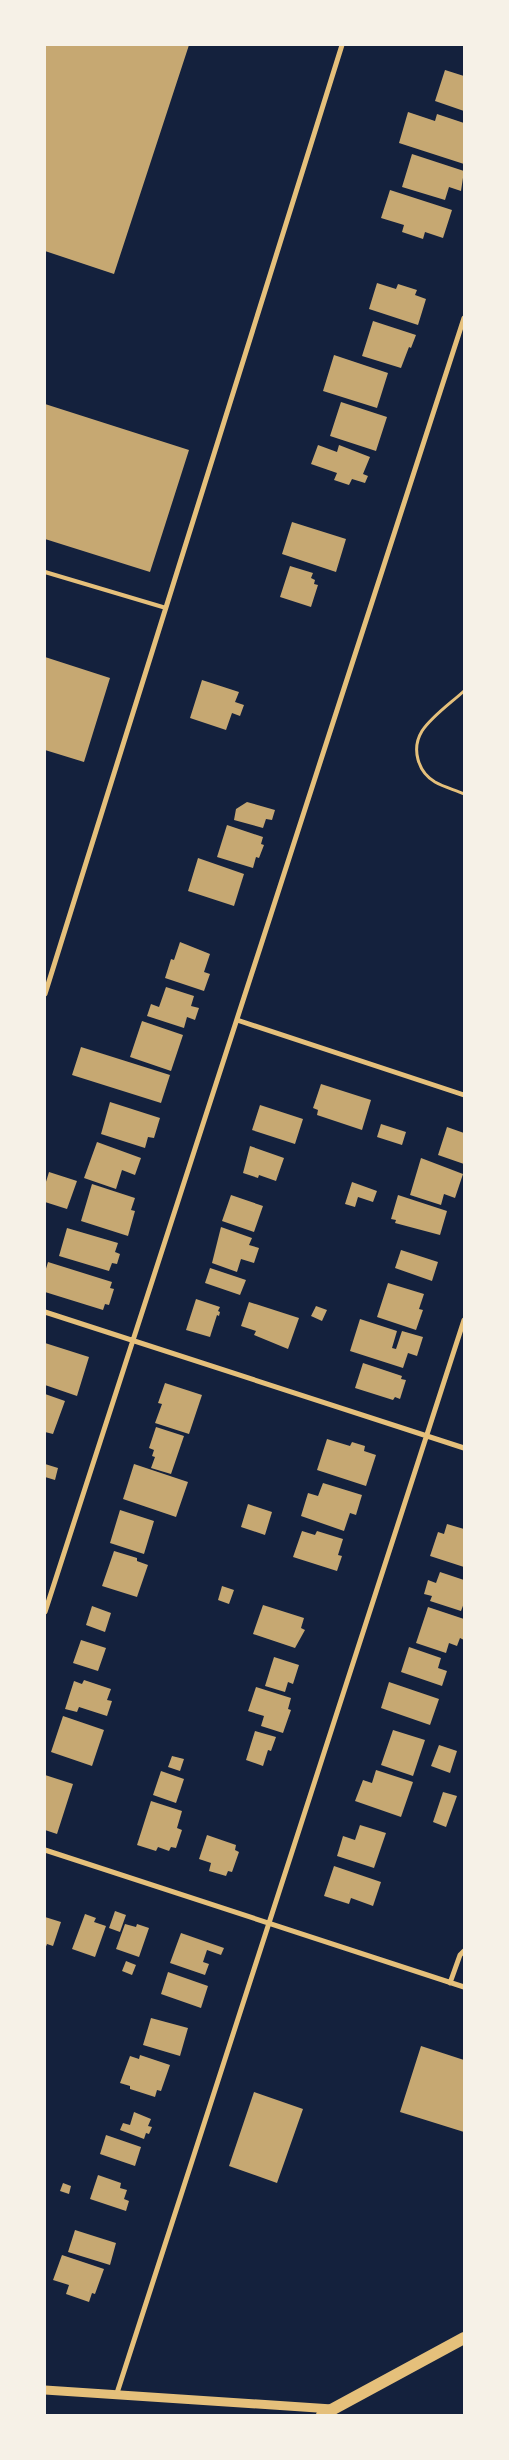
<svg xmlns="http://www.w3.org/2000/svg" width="509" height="2460" viewBox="0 0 509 2460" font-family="'DM Sans',sans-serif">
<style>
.building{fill:#c6a872}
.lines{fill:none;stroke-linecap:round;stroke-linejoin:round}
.path{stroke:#e5c07b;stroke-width:3}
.service{stroke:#e5c07b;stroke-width:4}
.minor{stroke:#e5c07b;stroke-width:5}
.tertiary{stroke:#e5c07b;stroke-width:9}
.primary{stroke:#e5c07b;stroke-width:12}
</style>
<rect width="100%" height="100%" fill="#14213d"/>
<!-- building -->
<path class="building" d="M45 45H189L114 274 45 251Z
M445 70 464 76V111L435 101Z
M408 112 435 121 437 114 464 123V164L399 143Z
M412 154 464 171 461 191 449 187 445 200 402 187Z
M390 190 452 210 443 238 425 232 423 239 402 232 404 225 381 218Z
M377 283 396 289 398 284 417 290 415 295 426 299 418 325 369 309Z
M373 321 416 335 411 348 409 347 401 368 362 356Z
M334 355 388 373 377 408 323 391Z
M341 402 387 417 376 451 330 436Z
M45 404 189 450 150 572 45 539Z
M318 445 337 452 339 445 370 457 363 474 368 476 365 483 352 479 349 485 334 480 337 473 311 464Z
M292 522 346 539 336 572 282 554Z
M290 566 313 573 311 578 315 580 314 584 318 585 311 607 280 597Z
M45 657 110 678 84 762 45 750Z
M202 680 239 692 235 702 244 705 240 716 232 713 226 730 190 718Z
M247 802 275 810 272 820 266 819 263 828 234 820 236 809Z
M227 825 263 837 261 844 264 845 259 858 256 857 253 868 217 857Z
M198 858 244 874 234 906 188 891Z
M180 942 210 954 204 972 210 974 204 991 165 978 171 959 174 960Z
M166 987 194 996 191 1006 199 1008 195 1020 187 1017 184 1028 147 1016 151 1004 159 1007Z
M142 1021 183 1035 171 1071 130 1057Z
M81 1047 170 1075 161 1103 72 1075Z
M321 1084 371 1100 362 1130 317 1115 318 1110 313 1108Z
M110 1102 160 1118 154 1138 148 1137 145 1148 101 1134Z
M260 1105 303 1119 295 1144 252 1130Z
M381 1124 406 1132 402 1145 377 1137Z
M447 1127 464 1133V1164L438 1155Z
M97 1142 141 1158 135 1175 122 1170 116 1189 84 1178Z
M250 1146 284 1158 276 1181 259 1175 258 1178 243 1173Z
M421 1158 463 1174 455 1198 444 1194 441 1205 410 1195Z
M49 1172 77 1181 67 1209 45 1202V1185Z
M352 1182 377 1191 373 1202 358 1197 355 1207 345 1204Z
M92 1184 135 1198 131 1210 135 1211 128 1236 81 1221Z
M231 1195 263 1206 254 1232 222 1221Z
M398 1195 447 1211 440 1235 395 1223 396 1220 391 1219Z
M221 1227 252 1238 249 1245 259 1248 254 1263 241 1259 237 1272 212 1263Z
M67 1228 118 1243 115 1252 120 1254 117 1264 112 1263 109 1271 59 1256Z
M401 1250 438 1262 432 1281 395 1268Z
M48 1262 112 1282 110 1288 114 1289 109 1305 105 1304 103 1310 45 1292V1272Z
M210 1268 246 1280 240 1295 205 1283Z
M388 1283 424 1294 419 1309 423 1310 416 1330 377 1317Z
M196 1299 220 1307 218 1311 220 1312 219 1316 217 1315 210 1337 186 1330Z
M249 1302 299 1318 288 1349 254 1335 256 1331 241 1326Z
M316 1306 327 1310 322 1321 311 1316Z
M360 1319 397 1331 392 1348 396 1349 402 1331 423 1337 417 1356 408 1353 403 1368 350 1351Z
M45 1343 89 1357 77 1396 45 1385Z
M363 1363 402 1376 401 1379 406 1380 400 1399 395 1397 393 1400 355 1388Z
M165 1383 202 1395 189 1434 155 1423 162 1404 158 1403Z
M45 1394 65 1401 53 1434 45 1432Z
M156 1427 184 1436 171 1474 151 1468 155 1457 152 1456 154 1450 149 1448Z
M327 1439 350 1446 352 1442 365 1446 364 1451 376 1455 366 1486 317 1470Z
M45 1464 58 1468 55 1480 45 1477Z
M134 1464 188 1482 176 1517 123 1499Z
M323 1483 362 1495 356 1515 350 1513 344 1531 301 1516 308 1493 318 1496Z
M248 1504 272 1512 265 1535 241 1527Z
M120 1510 154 1521 144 1554 110 1543Z
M447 1524 464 1529V1567L430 1556 438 1532 444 1534Z
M302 1531 315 1535 317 1531 343 1539 338 1555 342 1556 337 1571 293 1557Z
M114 1551 137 1558V1561L148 1565 137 1597 102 1586Z
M440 1572 464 1580V1603L461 1611 430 1601 432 1596 424 1594 428 1580 436 1583Z
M222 1586 234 1590 229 1604 218 1600Z
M263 1605 304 1618 301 1628 305 1630 295 1648 253 1634Z
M92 1606 111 1613 105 1632 86 1625Z
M428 1607 464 1619V1640L460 1638 457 1646 449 1643 446 1653 416 1643Z
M81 1640 106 1648 98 1671 73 1663Z
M409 1647 441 1658 438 1668 447 1671 442 1686 401 1672Z
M274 1657 299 1665 293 1684 288 1682 285 1692 265 1686Z
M84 1680 111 1689 107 1700 112 1701 107 1716 79 1707 77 1712 65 1709 74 1681 82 1684Z
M389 1682 439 1699 430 1725 381 1708Z
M256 1687 291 1698 288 1709 291 1710 283 1733 261 1726 264 1716 248 1711Z
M63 1716 104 1730 92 1766 51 1752Z
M393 1730 425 1740 413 1776 381 1765Z
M255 1731 276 1737 271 1751 268 1750 263 1766 246 1760Z
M439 1745 457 1751 450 1773 431 1766Z
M172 1756 184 1759 180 1771 168 1767Z
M376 1770 413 1782 401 1817 355 1801 363 1780 372 1783Z
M161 1771 184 1779 176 1803 153 1795Z
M45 1775 73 1784 57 1834 45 1830Z
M443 1792 457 1796 446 1827 433 1822Z
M151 1801 182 1811 177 1828 182 1830 176 1848 171 1847 169 1851 158 1847 156 1851 137 1845Z
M360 1825 386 1833 374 1868 337 1856 343 1836 355 1840Z
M207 1835 236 1845 235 1850 239 1852 232 1872 228 1871 226 1876 209 1871 211 1863 199 1859Z
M334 1866 381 1882 373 1906 351 1898 349 1904 324 1896Z
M115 1911 126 1915 120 1932 109 1928Z
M85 1914 96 1918 94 1922 106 1926 95 1957 72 1949Z
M45 1917 61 1922 53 1946 47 1944 45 1949Z
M125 1924 136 1927 137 1924 149 1928 139 1957 116 1949Z
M181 1933 224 1948 221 1955 207 1950 203 1962 209 1964 205 1975 170 1963Z
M126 1961 136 1965 132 1975 122 1971Z
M168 1972 208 1986 201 2008 161 1994Z
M151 2018 188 2028 180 2056 143 2045Z
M421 2046 464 2060V2132L400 2112Z
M140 2055 170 2065 161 2091 157 2090 155 2097 130 2089V2086L120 2083 130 2056 139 2059Z
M254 2092 303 2109 277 2183 229 2166Z
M134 2112 151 2119 148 2126 152 2127 149 2134 146 2133 144 2139 120 2130 123 2123 130 2125Z
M106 2135 141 2147 135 2166 100 2154Z
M98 2175 121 2183 120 2188 127 2190 124 2199 129 2201 126 2211 90 2199Z
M63 2183 71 2186 69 2194 60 2191Z
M75 2230 116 2243 110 2265 68 2252Z
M62 2255 104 2269 95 2294 92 2293 89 2302 66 2294 69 2285 53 2280Z"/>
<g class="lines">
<!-- path -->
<path class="path" d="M464 691C451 703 432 716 422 731 411 749 418 772 435 782 444 787 455 790 464 794"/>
<!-- service -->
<path class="service" d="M45 572 166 608"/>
<!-- minor -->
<path class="minor" d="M45 994 342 45
M237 1020 464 1095
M45 1312 464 1448
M45 1612 464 318
M45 1850 464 1987
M450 1983 460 1955 464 1951
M117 2393 464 1320"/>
<!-- tertiary -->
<path class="tertiary" d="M45 2390 332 2409"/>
<!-- primary -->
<path class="primary" d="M322 2415 464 2338"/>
</g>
<!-- border -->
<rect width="509" height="2460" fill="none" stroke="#f6f1e7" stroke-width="92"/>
</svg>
